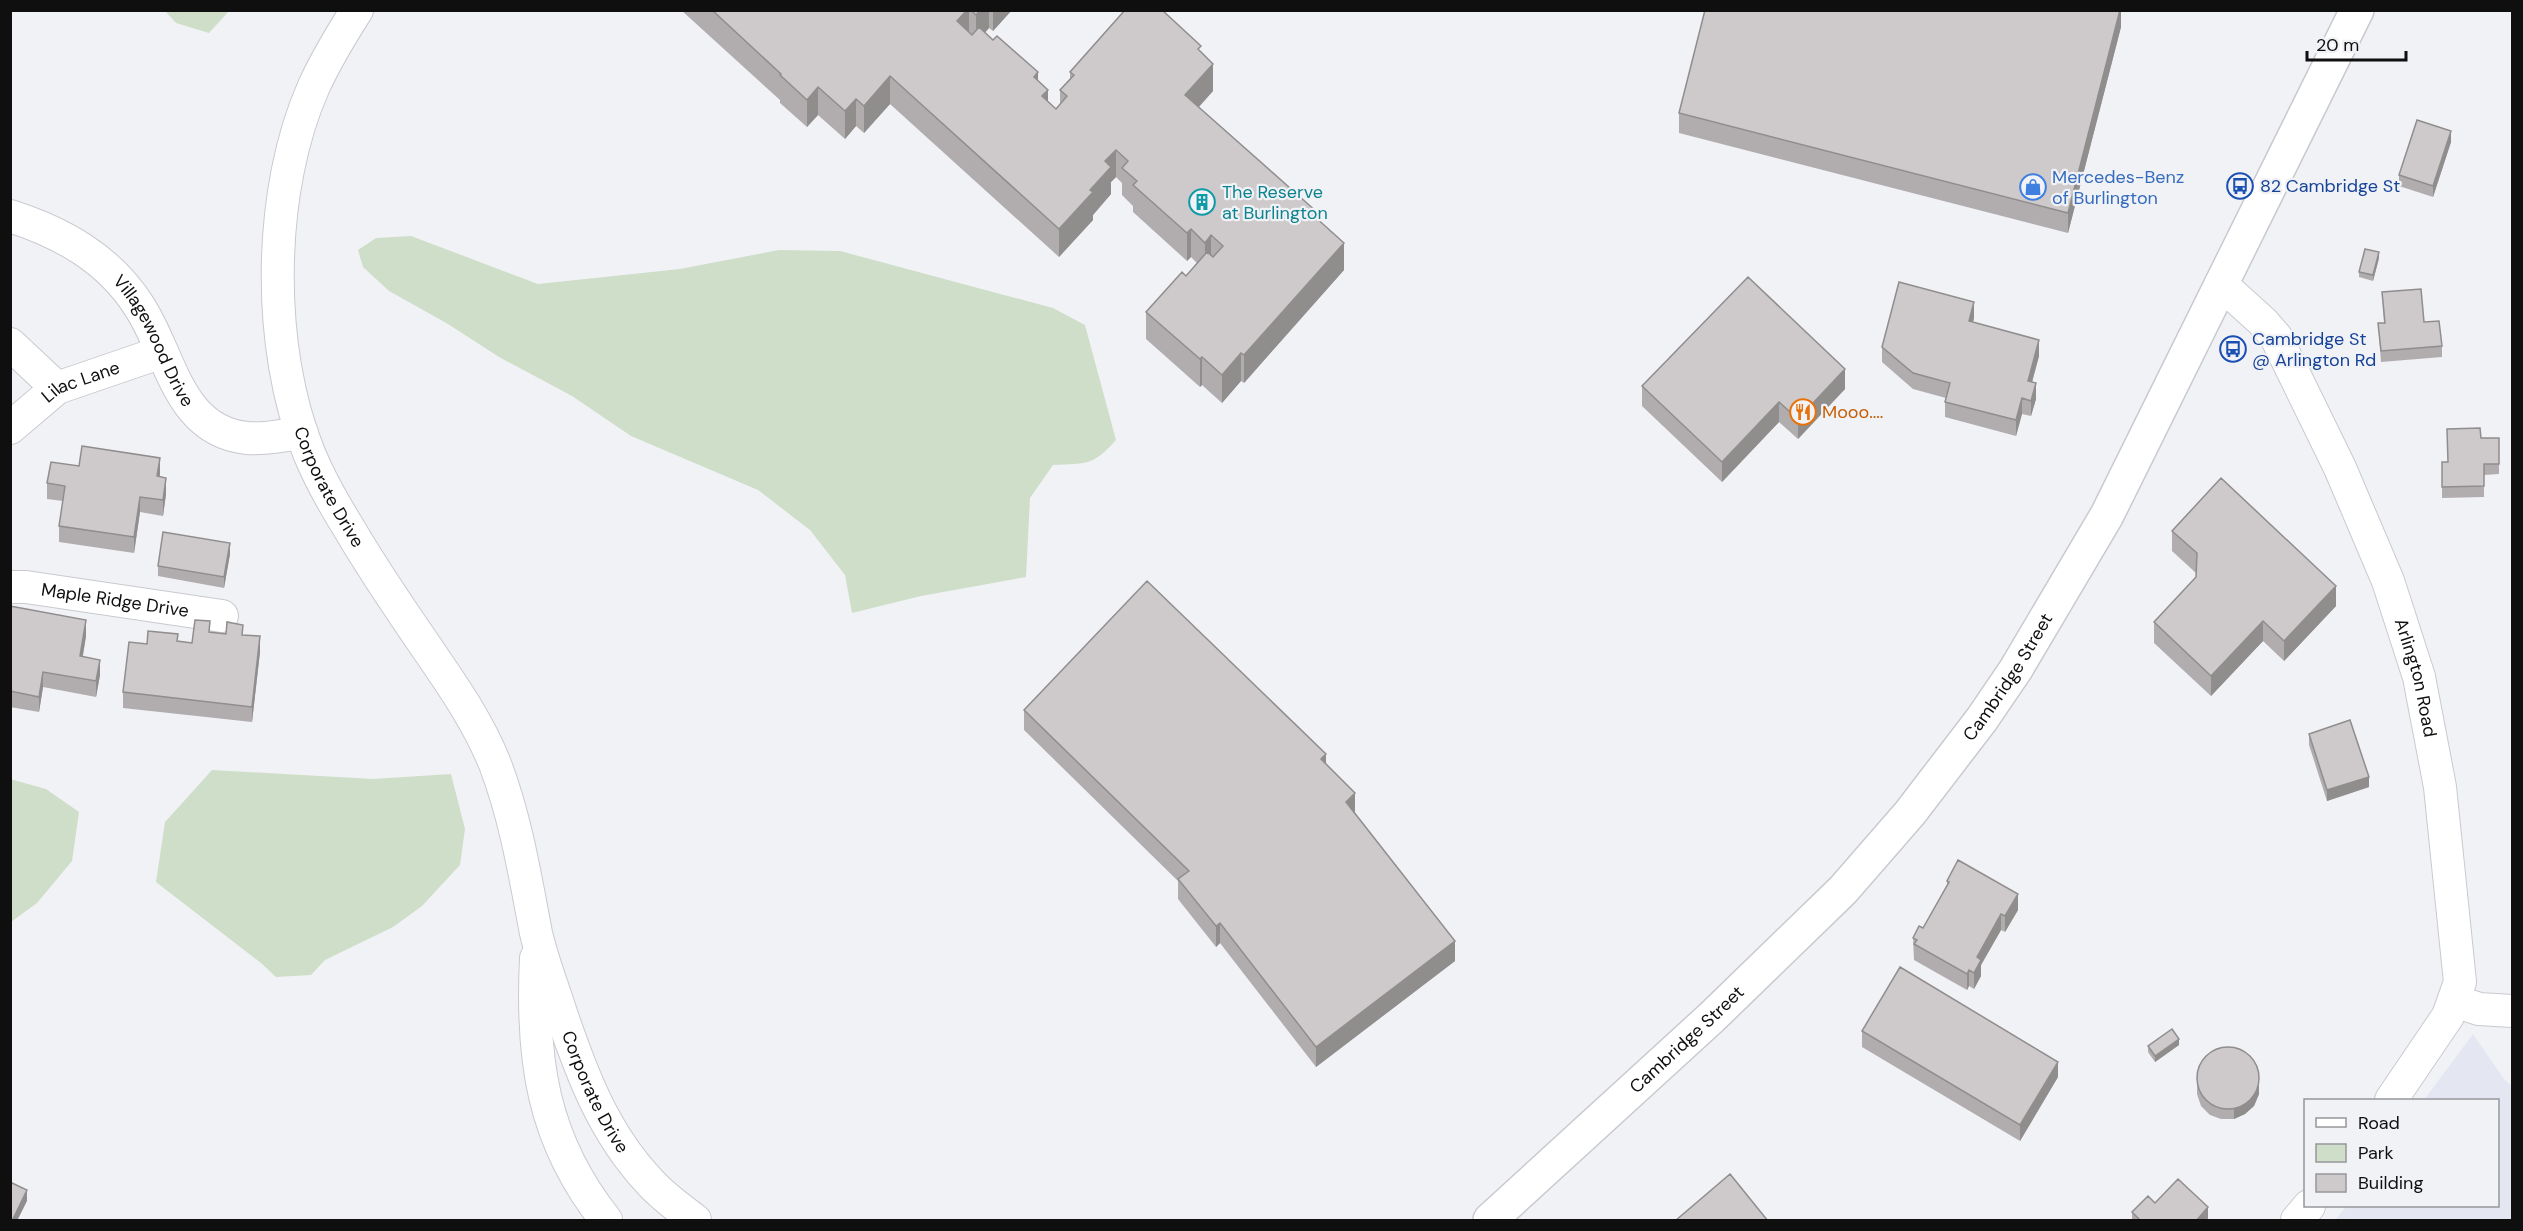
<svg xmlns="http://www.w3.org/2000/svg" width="2523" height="1231" viewBox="0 0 2523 1231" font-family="'DM Sans',sans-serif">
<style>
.built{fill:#e4e7f2}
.green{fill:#cfdec8}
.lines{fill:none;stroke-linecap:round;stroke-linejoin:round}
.minor-casing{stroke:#c9cacf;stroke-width:34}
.primary-casing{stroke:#c9cacf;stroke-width:36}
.minor{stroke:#fff;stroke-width:32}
.primary{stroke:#fff;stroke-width:33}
.wall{fill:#b1adae}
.shaded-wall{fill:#908d8d}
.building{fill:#cec9ca;stroke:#908d8d;stroke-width:1.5}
.labels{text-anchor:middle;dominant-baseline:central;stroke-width:4.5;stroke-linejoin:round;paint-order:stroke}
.shop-label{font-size:18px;fill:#366cbe;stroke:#f1f2f6;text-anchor:start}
.transit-label{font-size:18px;fill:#164399;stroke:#f1f2f6;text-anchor:start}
.culture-label{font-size:18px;fill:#0d838f;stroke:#f1f2f6;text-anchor:start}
.street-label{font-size:18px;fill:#0f0f10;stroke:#f1f2f6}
.food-label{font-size:18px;fill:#c56008;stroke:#f1f2f6;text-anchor:start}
</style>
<rect width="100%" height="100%" fill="#f1f2f6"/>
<!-- built -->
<path class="built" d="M2473 1034 2504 1079 2512 1086V1220H2335L2347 1206H2498V1100H2424Z"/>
<!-- green -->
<path class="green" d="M165 11H229L209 33 176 23Z
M411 236 538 284 680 269 779 250 840 251 1053 308 1085 325 1116 440C1092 467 1086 463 1053 465L1030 498 1026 577 921 596 852 613 845 575 810 530 758 490 631 436 572 396 499 357 448 324 389 291 363 267 358 250 376 238Z
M212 770 373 779 451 774 465 829 460 865 422 906 393 927 325 960 311 975 276 977 261 963 156 882 165 822Z
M10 779 46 789 79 812 72 861 37 903 11 922Z"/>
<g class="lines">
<!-- minor casing -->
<g class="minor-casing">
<g id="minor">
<path id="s1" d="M357 10C341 35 326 60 314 86 267 191 266 348 309 453 320 480 335 506 350 530 375 573 403 613 431 654 455 689 479 724 495 764 516 819 525 876 536 933 542 959 552 985 560 1010 581 1072 603 1132 649 1181 662 1196 679 1208 695 1220"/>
<path id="s2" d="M10 216C63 233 109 259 139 306 171 354 177 431 247 438 264 440 284 435 302 433"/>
<path id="s3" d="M2221 284 2263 322 2276 337 2340 468 2388 581 2419 677 2440 787 2460 982 2448 1016 2391 1100"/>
<path d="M10 344 57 388"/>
<path id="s4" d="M10 428 57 388 162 352"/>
<path id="s5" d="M10 587H26L222 616"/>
<path d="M536 958C531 1058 542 1140 606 1220"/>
<path d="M2455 1001 2479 1009 2512 1011"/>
<path d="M2297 1220 2309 1206"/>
</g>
</g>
<!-- primary casing -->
<g class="primary-casing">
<g id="primary">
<path id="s6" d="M1490 1220 1712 1017 1843 890 1910 813 1982 719 2016 669 2107 515 2357 10"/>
</g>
</g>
<!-- minor -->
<use href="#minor" class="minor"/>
<!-- primary -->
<use href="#primary" class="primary"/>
</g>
<!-- wall -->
<path class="wall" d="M681 10H1012L993 31 989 28 985 33 1038 81 1048 102 1056 109 1060 104V90L1070 79V72L1201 52 1213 91 1199 107 1317 218 1344 270 1244 383 1241 381 1222 403 1202 385 1200 387 1146 339V312L1186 276 1197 263 1191 257 1187 261 1133 212V206L1122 195V183L1116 177 1111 182V194L1093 215V220L1059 257 890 104 864 133 856 126 845 139 818 115 807 127 780 103V100Z
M2121 10V27L2068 233 1679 133V113Z
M2451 142 2433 197 2399 186V175Z
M2379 258 2373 281 2359 277V272Z
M2382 292 2424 322 2442 346V357L2381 362 2378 323H2384Z
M1974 318 1973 322 2039 356 2032 382 2036 399 2031 416 2022 414 2016 436 1945 417V402L1946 398 1913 389 1882 362V347Z
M1642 386 1845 389 1798 439 1779 422 1722 482 1642 406Z
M2481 438 2499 464V474L2484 475V497L2442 498V462H2448Z
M79 466 160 474 159 477 166 494 163 516 140 512 134 553 59 542V526L63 501 47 499V483Z
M2172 531 2336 606 2284 661 2263 641 2211 696 2154 643V622L2196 577V573L2172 551Z
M230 554 224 588 158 576V566Z
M10 606 86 636 83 656 100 675 96 697 43 687 39 712 10 707Z
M210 632 243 635 260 652 252 722 123 708V692L147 644 178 641 192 643Z
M1024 710 1326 764 1355 813 1455 961 1316 1067 1220 943 1216 947 1178 899V881L1024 730Z
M2309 734 2369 787 2327 801 2309 745Z
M1947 881 2018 910 2005 932 2001 930 1981 965V976L1974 989 1969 986 1967 990 1914 960 1913 938 1923 928 1947 887Z
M1862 1031 2058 1077 2020 1141 1862 1047Z
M2179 1045 2155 1062 2148 1052V1046Z
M2197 1071 2259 1094 2254 1106 2245 1114 2234 1119H2221L2210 1115 2201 1106 2197 1094Z
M2155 1203 2208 1218 2206 1221H2132V1212Z"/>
<!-- shaded-wall -->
<path class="shaded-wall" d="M967 10H969V36L957 21Z
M980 10H989V28L976 42V15Z
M993 10H1012L993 31Z
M2120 10H2121V27L2068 233V213Z
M1213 64V91L1185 122V95Z
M1038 72V100L1034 77Z
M890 76V104L864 133V106Z
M818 87V115L807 127V100Z
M1048 90V118L1042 96Z
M856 99V126L845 139V111Z
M2451 131V142L2433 197V186Z
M1116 150V177L1111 182V194L1093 215V220L1059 257V229L1090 190 1105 161Z
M1191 229V257L1187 261V233Z
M1211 235V263L1205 270V243Z
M1344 243V270L1244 383V355Z
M2379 252V258L2373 281V275Z
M1974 302V318L1969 337V321Z
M2039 340V356L2028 397V381Z
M1241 353V381L1222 403V375Z
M1202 357V385L1200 387V359Z
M1845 369V389L1798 439V419Z
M2036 383V399L2031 416V401Z
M2022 398V414L2016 436V420Z
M1779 402V422L1722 482V462Z
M160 458V474L157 492V476Z
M166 478V494L163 516V500Z
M140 497V512L134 553V537Z
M230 543V554L224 588V577Z
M2336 586V606L2284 661V641Z
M86 620V636L80 671V656Z
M2263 621V641L2211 696V676Z
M260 636V652L252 722V707Z
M100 660V675L96 697V681Z
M43 672V687L39 712V697Z
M1326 754V774L1321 759Z
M2369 777V787L2327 801V790Z
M1355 793V813L1346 802Z
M2018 894V910L2005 932V916Z
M2001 914V930L1981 965V976L1974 989V973L1977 957Z
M1220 923V943L1216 947V926Z
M1455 941V961L1316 1067V1047Z
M1969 970V986L1967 990V974Z
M2179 1039V1045L2155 1062V1056Z
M2058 1062V1077L2020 1141V1125Z
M2259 1084V1094L2254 1106 2245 1114 2234 1119V1108Z
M27 1190V1201L17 1221H12Z
M2208 1207V1218L2206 1221H2196Z"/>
<!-- building -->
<path class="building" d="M712 10H967L957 21 972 35 979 27 993 40 997 36 1038 72 1034 77 1048 90 1042 96 1056 109 1067 96 1060 90 1074 75 1070 72 1125 10H1162L1201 46 1198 49 1213 64 1185 95 1317 212 1314 216 1344 243 1244 355 1241 353 1222 375 1202 357 1200 359 1146 312 1182 272 1186 276 1207 252 1213 257 1223 246 1211 235 1205 243 1191 229 1187 233 1133 185 1137 181 1122 168 1128 161 1116 150 1105 161 1111 167 1090 190 1093 192 1059 229 890 76 864 106 856 99 845 111 818 87 807 100 780 75 781 74Z
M971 10H980L976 15Z
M1705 10H2120L2068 213 1679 113Z
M2417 120 2451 131 2433 186 2399 175Z
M2365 249 2379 252 2373 275 2359 272Z
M1748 277 1845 369 1798 419 1779 402 1722 462 1642 386Z
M1899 282 1974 302 1969 321 2039 340 2028 381 2036 383 2031 401 2022 398 2016 420 1945 402 1950 383 1913 373 1882 347Z
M2421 289 2424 322 2439 321 2442 346 2381 351 2378 323H2385L2382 292Z
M2480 428 2481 438H2499V464H2484V486L2442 487V462H2448L2447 429Z
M82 446 160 458 157 476 166 478 163 500 140 497 134 537 59 526 65 486 47 483 51 462 79 466Z
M2221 478 2336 586 2284 641 2263 621 2211 676 2154 622 2196 577 2197 553 2172 531Z
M163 532 230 543 224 577 158 566Z
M1147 581 1326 754 1321 759 1355 793 1346 802 1455 941 1316 1047 1220 923 1216 926 1178 879 1189 871 1024 710Z
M10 606 86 620 80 656 100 660 96 681 43 672 39 697 10 691Z
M195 620 210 621 209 632 226 634 227 622 243 625 242 635 260 636 252 707 123 692 129 642 147 644 148 631 178 634 177 641 192 643Z
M2350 720 2369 777 2327 790 2309 734Z
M1958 860 2018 894 2005 916 2001 914 1977 957 1981 960 1974 973 1969 970 1967 974 1914 944 1917 940 1913 938 1919 926 1923 928 1949 882 1947 881Z
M1900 967 2058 1062 2020 1125 1862 1031Z
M2172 1029 2179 1039 2155 1056 2148 1046Z
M2197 1078a31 31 0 1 1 62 0a31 31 0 1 1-62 0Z
M1730 1174 1768 1221H1675Z
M2178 1179 2208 1207 2196 1221H2141L2132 1212 2148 1196 2155 1203Z
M10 1182 27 1190 12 1221H10Z"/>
<!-- icons -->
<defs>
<g id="bus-ring" transform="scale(1.35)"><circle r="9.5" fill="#f1f2f6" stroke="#1a4fb4" stroke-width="1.5"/><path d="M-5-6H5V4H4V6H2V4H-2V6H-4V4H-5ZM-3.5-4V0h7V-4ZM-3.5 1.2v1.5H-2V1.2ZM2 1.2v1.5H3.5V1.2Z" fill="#1a4fb4"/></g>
<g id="shop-ring" transform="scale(1.35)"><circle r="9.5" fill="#f1f2f6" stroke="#3f7fe0" stroke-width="1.5"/><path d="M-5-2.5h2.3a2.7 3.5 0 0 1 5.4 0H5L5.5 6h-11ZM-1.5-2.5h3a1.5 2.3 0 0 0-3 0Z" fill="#3f7fe0"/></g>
<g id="building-ring" transform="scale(1.35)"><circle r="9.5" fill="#f1f2f6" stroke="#0f9aa8" stroke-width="1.5"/><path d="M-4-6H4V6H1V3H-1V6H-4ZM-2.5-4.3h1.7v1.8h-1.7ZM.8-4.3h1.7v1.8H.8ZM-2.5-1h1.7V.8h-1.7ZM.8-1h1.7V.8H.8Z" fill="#0f9aa8"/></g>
<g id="restaurant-ring" transform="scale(1.35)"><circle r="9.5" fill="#f1f2f6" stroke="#e8710a" stroke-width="1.5"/><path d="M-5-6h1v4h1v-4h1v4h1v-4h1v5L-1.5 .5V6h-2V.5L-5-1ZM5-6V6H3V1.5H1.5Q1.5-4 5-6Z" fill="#e8710a"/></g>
</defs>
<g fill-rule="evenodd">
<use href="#bus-ring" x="2240" y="186"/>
<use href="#shop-ring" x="2033" y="187"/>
<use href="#building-ring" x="1202" y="202"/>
<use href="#bus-ring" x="2233" y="349"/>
<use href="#restaurant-ring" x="1803" y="412"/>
</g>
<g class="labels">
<!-- shop labels -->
<g class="shop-label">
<text x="2052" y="177">Mercedes-Benz<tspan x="2052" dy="21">of Burlington</tspan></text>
</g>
<!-- transit labels -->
<g class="transit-label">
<text x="2260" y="186">82 Cambridge St</text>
<text x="2252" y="339">Cambridge St<tspan x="2252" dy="21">@ Arlington Rd</tspan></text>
</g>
<!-- culture labels -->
<g class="culture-label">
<text x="1222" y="192">The Reserve<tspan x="1222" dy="21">at Burlington</tspan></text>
</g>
<!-- street labels -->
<g class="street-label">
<text stroke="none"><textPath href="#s2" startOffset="198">Villagewood Drive</textPath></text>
<text stroke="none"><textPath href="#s4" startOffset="86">Lilac Lane</textPath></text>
<text stroke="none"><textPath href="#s1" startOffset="502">Corporate Drive</textPath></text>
<text stroke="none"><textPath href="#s5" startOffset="106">Maple Ridge Drive</textPath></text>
<text stroke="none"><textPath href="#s6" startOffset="753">Cambridge Street</textPath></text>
<text stroke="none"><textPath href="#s3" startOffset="446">Arlington Road</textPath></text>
<text stroke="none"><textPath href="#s6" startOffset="267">Cambridge Street</textPath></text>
<text stroke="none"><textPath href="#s1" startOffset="1170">Corporate Drive</textPath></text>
</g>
<!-- food labels -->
<g class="food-label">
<text x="1822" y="412">Mooo....</text>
</g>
</g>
<!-- border -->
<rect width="2523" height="1231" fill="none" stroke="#0f0f10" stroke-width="24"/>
<!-- legend -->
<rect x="2304" y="1099" width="195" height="108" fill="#f1f2f6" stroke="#97979a" stroke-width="1.5"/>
<rect x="2316" y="1118" width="30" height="9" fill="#ffffff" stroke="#97979a" stroke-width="1.5"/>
<text x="2358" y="1129" font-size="18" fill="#0f0f10">Road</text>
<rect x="2316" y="1144" width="30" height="18" fill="#cfdec8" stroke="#97979a" stroke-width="1.5"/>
<text x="2358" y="1159" font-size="18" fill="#0f0f10">Park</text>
<rect x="2316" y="1174" width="30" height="18" fill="#cec9ca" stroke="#97979a" stroke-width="1.5"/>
<text x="2358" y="1189" font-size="18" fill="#0f0f10">Building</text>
<!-- scale -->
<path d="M2307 51v9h99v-9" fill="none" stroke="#0f0f10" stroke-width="3"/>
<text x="2316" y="51" font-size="18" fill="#0f0f10" stroke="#f1f2f6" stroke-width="4.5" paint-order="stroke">20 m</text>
</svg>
